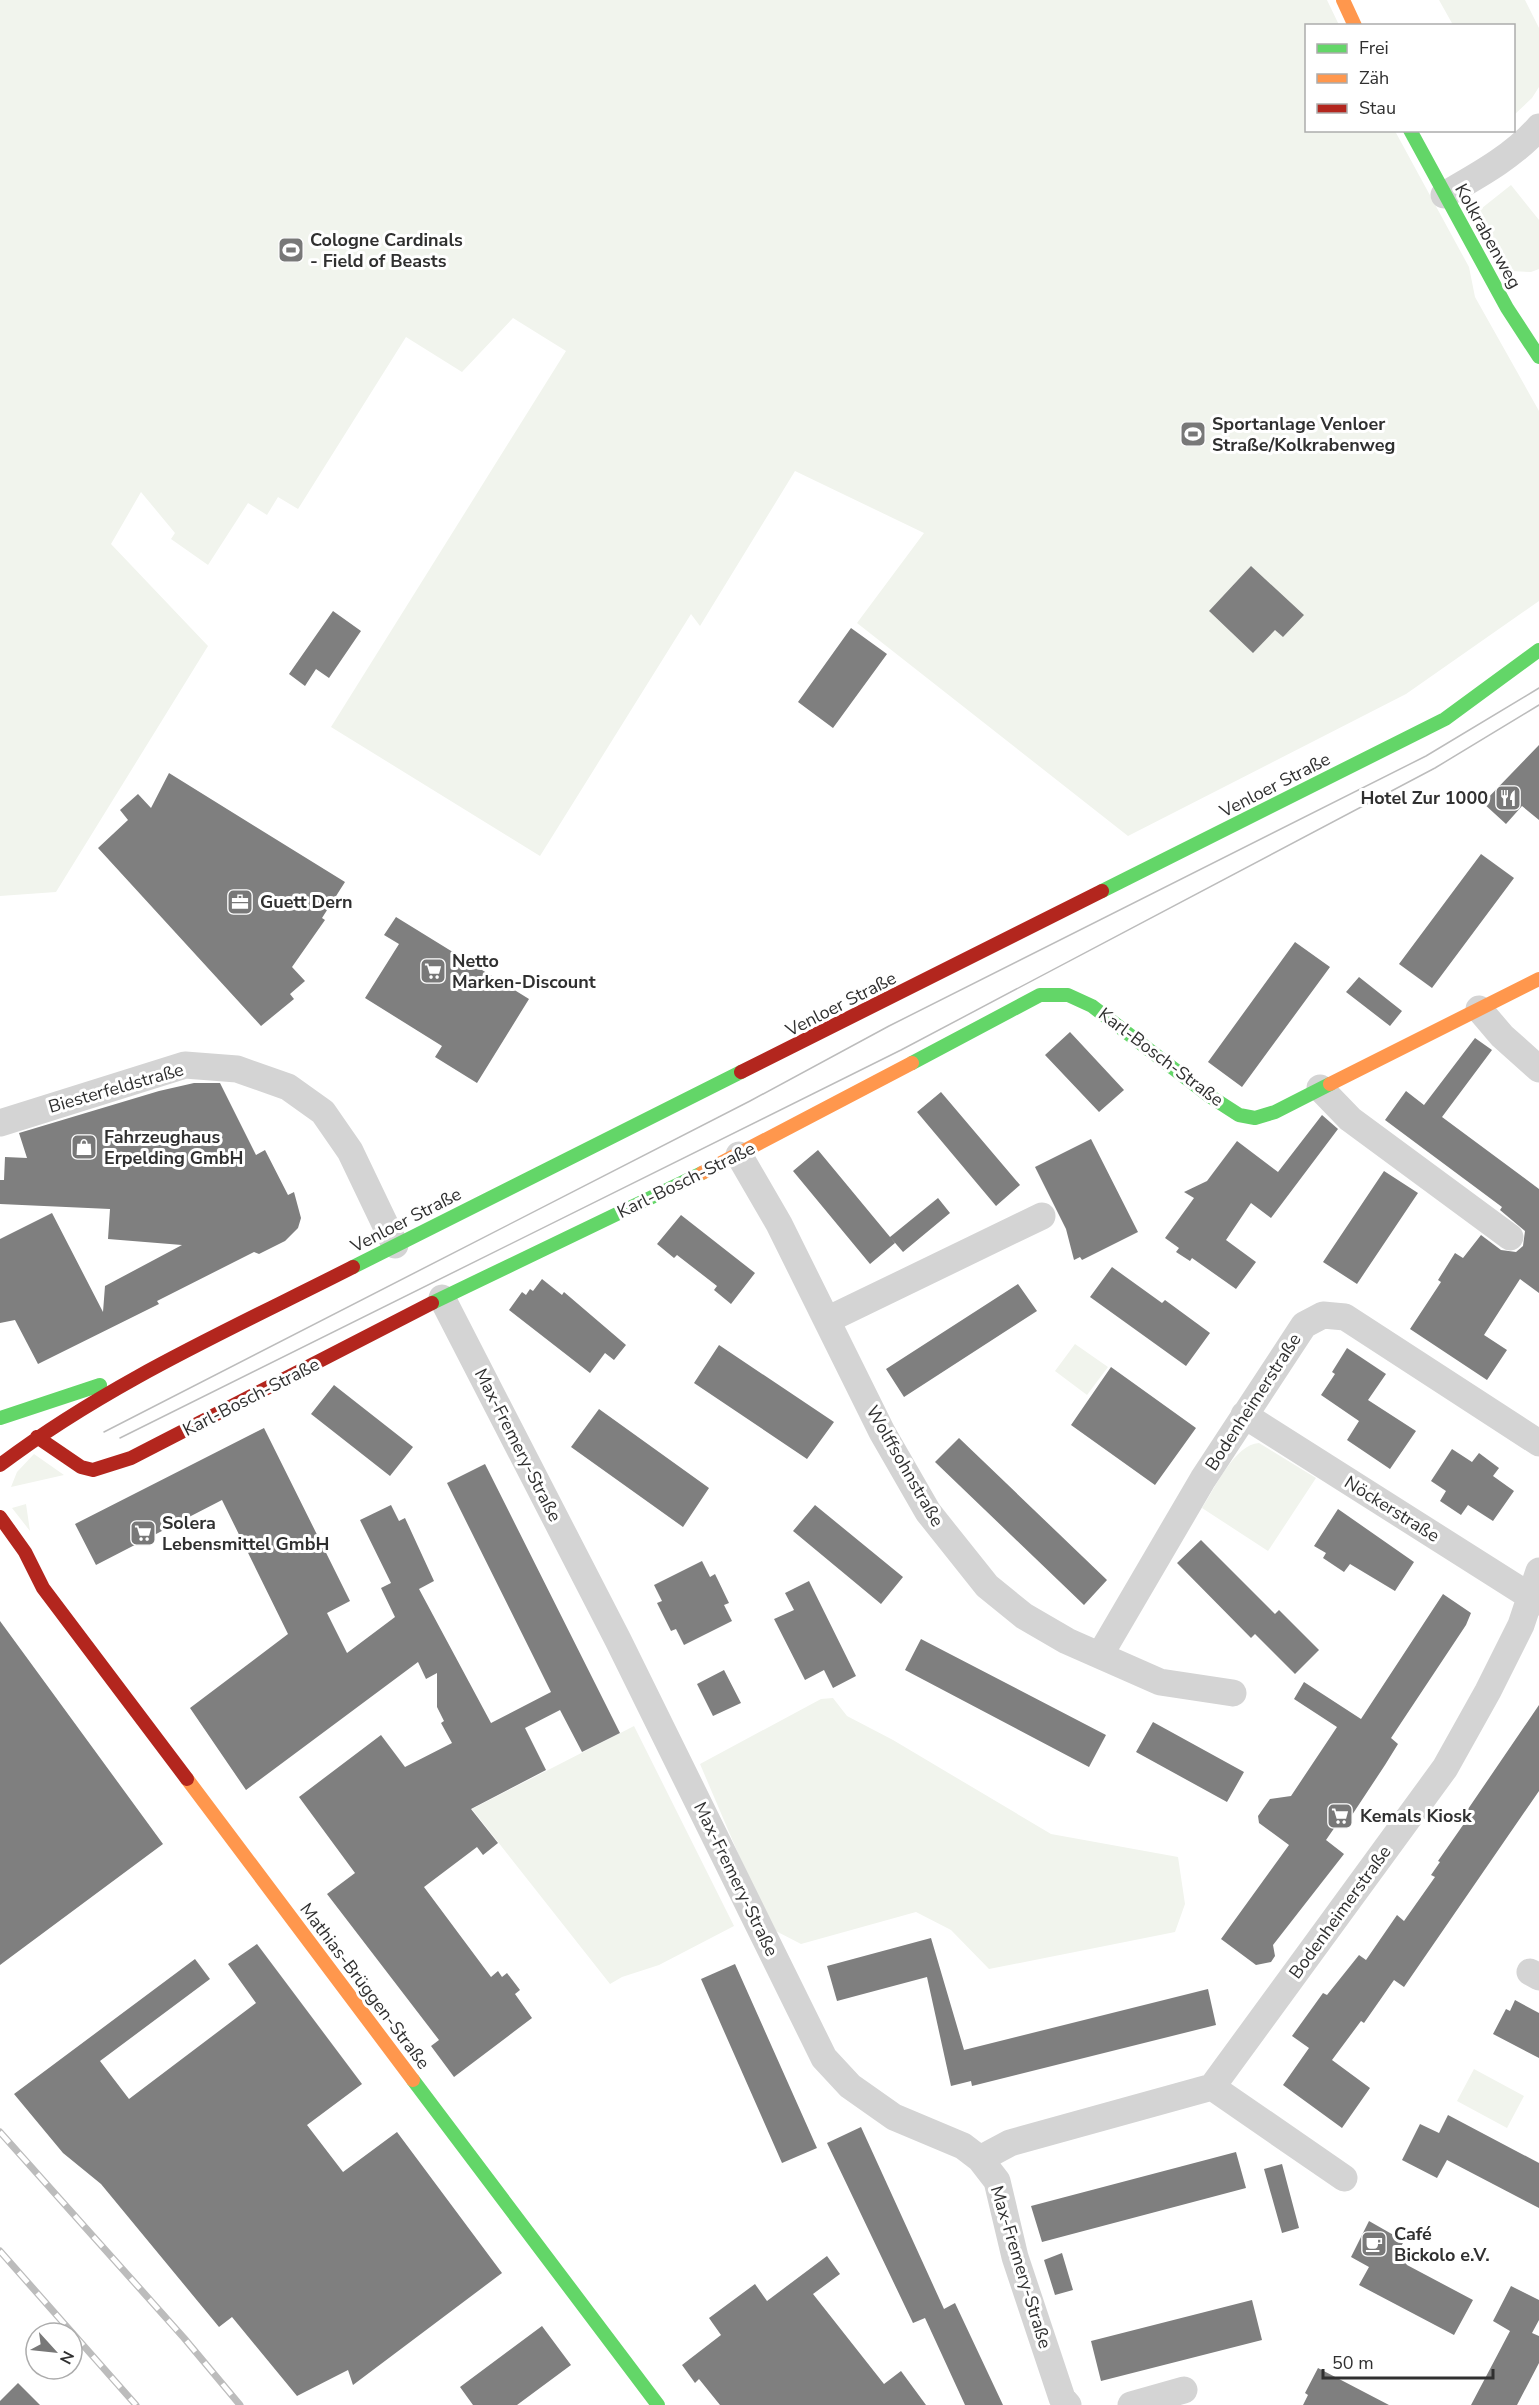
<svg xmlns="http://www.w3.org/2000/svg" width="1539" height="2405" viewBox="0 0 1539 2405" font-family="'Nunito Sans',sans-serif">
<style>
.green{fill:#f1f4ed}
.building{fill:#7f7f7f}
.lines{fill:none;stroke-linecap:round;stroke-linejoin:round}
.street{stroke:#d4d4d4;stroke-width:27}
.fast{stroke:#63d668;stroke-width:14}
.slow{stroke:#ff974d;stroke-width:14}
.jam{stroke:#b3261e;stroke-width:14}
.tram{stroke:#bcbcbc;stroke-width:1.5}
.rail-casing{stroke:#bcbcbc;stroke-width:7}
.rail{stroke:#fff;stroke-width:4.5;stroke-dasharray:14;stroke-linecap:butt}
.labels{text-anchor:middle;dominant-baseline:central;stroke-width:6;stroke-linejoin:round;paint-order:stroke}
.street-label{font-size:18px;fill:#303030;stroke:#fff}
.poi-label{font-size:18px;font-weight:bold;fill:#303030;stroke:#fff;text-anchor:start}
</style>
<rect width="100%" height="100%" fill="#fff"/>
<!-- green -->
<path class="green" d="M0 0H1327L1339 25 1306 26V130L1395 131 1469 267 1475 297 1539 411V601L1406 694 1128 836 857 623 924 533 795 471 700 626 691 614 540 856 331 727 566 351 513 318 462 372 406 337 298 509 278 497 267 515 248 503 208 565 171 539 175 533 141 492 111 544 208 646 56 892 0 896Z
M1439 0H1525L1539 28V87L1532 98 1514 115V26L1453 25Z
M1511 185 1539 220V269L1531 272 1510 271 1477 212Z
M1075 1344 1108 1367 1087 1395 1055 1371Z
M1259 1443 1316 1478 1268 1551 1202 1508C1215 1488 1235 1444 1259 1443Z
M34 1454 64 1475 11 1487 17 1472Z
M26 1504 30 1531 12 1508Z
M833 1698 847 1716 893 1740 1051 1834 1178 1857 1185 1904 1175 1932 989 1969 951 1930 916 1912 801 1944 770 1928 700 1764 821 1699Z
M634 1726 734 1926 659 1965 622 1977 610 1984 472 1809Z
M1474 2069 1524 2096 1507 2128 1457 2101Z"/>
<!-- building -->
<path class="building" d="M1251 566 1304 615 1283 637 1275 630 1253 653 1209 611Z
M333 611 361 631 329 678 316 669 305 686 289 674Z
M851 628 887 654 833 728 798 702Z
M1539 745V820L1522 806 1506 824 1483 803Z
M169 773 345 882 322 918 325 920 292 967 305 981 290 994 294 999 261 1026 98 848 128 820 120 810 138 794 151 808Z
M1481 854 1514 878 1432 988 1399 964Z
M396 917 529 999 477 1083 435 1057 442 1046 365 998 399 944 384 935Z
M1295 942 1330 967 1242 1087 1208 1062Z
M1359 977 1402 1011 1390 1026 1346 992Z
M1070 1032 1124 1090 1099 1112 1045 1055Z
M1475 1038 1492 1050 1442 1117 1539 1189V1293L1520 1279 1484 1335 1507 1350 1487 1380 1410 1329 1441 1282 1438 1280 1455 1253 1463 1258 1481 1235 1501 1250 1516 1252 1523 1246 1525 1231 1500 1210 1502 1207 1385 1120 1406 1091 1424 1105Z
M194 1083H220L256 1155 265 1150 288 1195 294 1192 301 1218 298 1228 285 1241 259 1254 254 1252 157 1301 159 1304 38 1364 15 1320 0 1323V1239L52 1213 103 1312 105 1286 182 1245 108 1239 110 1209 0 1204V1180H4L5 1157 27 1158 19 1133 159 1091Z
M941 1092 1020 1185 996 1206 917 1112Z
M1322 1115 1338 1129 1271 1218 1251 1203 1226 1240 1256 1262 1236 1289 1192 1258 1190 1261 1176 1252 1179 1248 1165 1238 1194 1198 1184 1192 1207 1181 1237 1141 1278 1172Z
M1091 1139 1138 1232 1082 1260 1080 1257 1074 1260 1066 1229 1035 1167Z
M818 1150 895 1243 870 1264 793 1171Z
M1384 1171 1418 1193 1357 1284 1323 1262Z
M938 1198 950 1213 903 1252 890 1237Z
M681 1215 755 1273 731 1304 714 1290 717 1286 677 1255 674 1258 657 1244Z
M1112 1267 1162 1303 1165 1300 1210 1333 1186 1366 1090 1297Z
M542 1279 562 1295 564 1292 626 1345 614 1360 605 1353 590 1373 509 1310 522 1292 526 1295 530 1289 533 1291Z
M1018 1284 1037 1311 904 1397 886 1369Z
M719 1345 834 1422 807 1459 694 1383Z
M1347 1348 1386 1374 1368 1400 1416 1431 1390 1469 1347 1440 1359 1421 1321 1395 1335 1374 1332 1372Z
M1111 1367 1196 1428 1155 1485 1071 1425Z
M334 1385 413 1447 390 1476 311 1414Z
M599 1409 709 1488 683 1527 571 1447Z
M264 1428 350 1601 327 1613 347 1653 395 1617 381 1588 391 1583 360 1520 391 1505 399 1521 405 1518 434 1581 419 1589 491 1723 551 1692 447 1483 485 1464 620 1733 582 1752 560 1710 525 1728 546 1770 471 1809 498 1843 483 1855 477 1847 424 1887 491 1977 498 1971 502 1977 507 1973 520 1990 515 1994 532 2018 454 2077 431 2046 439 2040 327 1894 355 1873 299 1797 381 1735 405 1767 452 1743 441 1723 444 1721 437 1707V1673L426 1679 418 1662 246 1790 190 1708 288 1634 222 1500 96 1565 75 1524Z
M959 1438 1107 1580 1084 1605 935 1462Z
M1452 1449 1472 1462 1479 1453 1499 1468 1493 1476 1514 1491 1493 1521 1468 1505 1461 1515 1440 1501 1446 1491 1431 1481Z
M815 1505 903 1577 881 1604 793 1531Z
M1338 1509 1414 1562 1395 1591 1350 1564 1344 1572 1323 1558 1326 1553 1314 1546Z
M1201 1540 1275 1614 1279 1610 1319 1650 1295 1674 1255 1634 1251 1638 1177 1563Z
M702 1561 710 1577 715 1574 729 1603 724 1605 732 1621 684 1645 676 1629 671 1631 657 1603 662 1601 654 1585Z
M809 1581 856 1676 833 1688 824 1670 805 1680 774 1619 794 1610 785 1593Z
M1443 1594 1471 1613 1466 1625 1391 1738 1398 1744 1385 1765 1352 1815 1346 1811 1326 1840 1344 1854 1273 1945 1275 1956 1271 1962 1256 1965 1221 1939 1289 1845 1259 1823 1258 1816 1270 1799 1291 1796 1337 1727 1294 1699 1304 1682 1361 1719Z
M0 1621 163 1844 0 1965Z
M921 1639 1106 1735 1089 1767 905 1670Z
M724 1670 741 1703 713 1716 697 1684Z
M1539 1705V1791L1404 1987 1394 1980 1364 2023 1361 2021 1332 2060 1370 2088 1342 2128 1283 2085 1309 2048 1292 2036 1323 1993 1327 1995 1359 1955 1366 1960 1397 1915 1404 1921 1435 1877 1431 1875 1440 1862 1438 1861 1470 1815 1466 1812Z
M1153 1722 1244 1772 1227 1802 1136 1752Z
M931 1938 964 2050 1208 1989 1216 2025 972 2086 971 2081 951 2086 927 1977 837 2001 827 1966Z
M257 1944 362 2084 307 2125 343 2172 397 2132 502 2273 353 2385 348 2370 297 2396 232 2317 219 2327 101 2184 63 2153 14 2094 195 1959 210 1979 100 2061 129 2099 256 2003 228 1964Z
M735 1964 817 2148 782 2163 701 1979Z
M1515 2000 1539 2013V2058L1493 2034 1506 2009 1510 2011Z
M1448 2115 1539 2163V2208L1447 2160 1437 2178 1402 2160 1420 2124 1439 2133Z
M861 2127 944 2309 955 2303 1003 2405H965L925 2318 913 2323 827 2143Z
M1236 2152 1246 2188 1042 2242 1031 2206Z
M1282 2164 1299 2228 1282 2233 1264 2169Z
M1369 2221 1404 2241 1398 2252 1407 2265 1473 2300 1454 2335 1359 2285 1369 2267 1351 2257Z
M1062 2253 1073 2290 1055 2295 1044 2260Z
M827 2256 840 2274 813 2294 884 2384 901 2371 926 2405H720L699 2379 695 2383 682 2365 721 2335 709 2318 755 2284 767 2301Z
M1511 2286 1539 2300V2320L1532 2333 1539 2336V2363L1517 2405H1471L1510 2331 1493 2321Z
M1252 2300 1262 2340 1101 2381 1091 2341Z
M542 2326 571 2365 517 2405H473L460 2387Z
M1318 2368 1389 2405H1303L1308 2395 1305 2393Z
M18 2383 40 2405H0V2401Z"/>
<g class="lines">
<!-- street -->
<path class="street" d="M1444 195C1477 176 1514 156 1539 127
M1479 1009 1502 1036 1539 1069
M1320 1088 1350 1119 1510 1237
M0 1123 185 1065 237 1069 288 1087 323 1112 350 1151 395 1245
M739 1155 779 1224 882 1432 928 1512 987 1586 1024 1616 1067 1641 1160 1682 1233 1693
M442 1298 618 1640 824 2058 850 2086 894 2117 963 2146 980 2159 997 2181 1015 2257 1062 2398 1068 2405
M827 1320 1042 1216
M1244 1415 1539 1602
M1100 1655 1203 1479 1304 1325 1323 1315 1345 1317 1539 1443
M1530 1972 1539 1977
M1212 2087 1344 2178
M980 2159 1010 2143 1212 2087 1445 1768 1488 1691 1521 1625 1539 1571
M1131 2405 1184 2390"/>
<!-- fast -->
<path class="fast" d="M1410 130 1507 308 1539 357
M1102 891 1445 719 1539 650
M912 1063 1040 995H1068L1092 1006 1208 1095 1239 1115 1255 1118 1275 1112 1330 1084
M353 1267 741 1072
M432 1303 702 1173
M0 1418 100 1385
M413 2080 658 2405"/>
<!-- slow -->
<path class="slow" d="M1343 0 1355 26
M1330 1084 1539 979
M702 1173 912 1063
M187 1779 413 2080"/>
<!-- jam -->
<path class="jam" d="M741 1072 1102 891
M37 1437 81 1467 93 1470 131 1458 432 1303
M0 1465C108 1383 233 1328 353 1267
M0 1517 25 1552 43 1588 187 1779"/>
<!-- tram -->
<path class="tram" d="M104 1432 750 1101 889 1026 1426 756 1539 688
M120 1438 901 1050 1435 768 1539 705"/>
<!-- rail casing -->
<g class="rail-casing">
<path id="rail" d="M0 2132 184 2338 240 2405
M0 2251 136 2405"/>
</g>
<!-- rail -->
<use href="#rail" class="rail"/>
</g>
<!-- icons -->
<defs>
<g id="stadium-square" transform="scale(1.35)"><rect x="-9" y="-9" width="18" height="18" rx="4" fill="#787878" stroke="#fff"/><path d="M0-5a6.5 5 0 1 0 0 10a6.5 5 0 1 0 0-10ZM-3.5-1.8h7v3.6h-7Z" fill="#fff"/></g>
<g id="restaurant-square" transform="scale(1.35)"><rect x="-9" y="-9" width="18" height="18" rx="4" fill="#787878" stroke="#fff"/><path d="M-5-6h1v4h1v-4h1v4h1v-4h1v5L-1.5 .5V6h-2V.5L-5-1ZM5-6V6H3V1.5H1.5Q1.5-4 5-6Z" fill="#fff"/></g>
<g id="office-square" transform="scale(1.35)"><rect x="-9" y="-9" width="18" height="18" rx="4" fill="#787878" stroke="#fff"/><path d="M-6-3h4V-5.5h4V-3h4V5H-6ZM-1-4.5V-3h2v-1.5ZM-6 0V1H6V0Z" fill="#fff"/></g>
<g id="supermarket-square" transform="scale(1.35)"><rect x="-9" y="-9" width="18" height="18" rx="4" fill="#787878" stroke="#fff"/><path d="M-6-5.5h2.5l.6 2H6L4.5 2H-2.5L-4.4-4H-6ZM-1.5 3.2a1.3 1.3 0 1 0 .1 0ZM3 3.2a1.3 1.3 0 1 0 .1 0Z" fill="#fff"/></g>
<g id="shop-square" transform="scale(1.35)"><rect x="-9" y="-9" width="18" height="18" rx="4" fill="#787878" stroke="#fff"/><path d="M-5-2.5h2.3a2.7 3.5 0 0 1 5.4 0H5L5.5 6h-11ZM-1.5-2.5h3a1.5 2.3 0 0 0-3 0Z" fill="#fff"/></g>
<g id="cafe-square" transform="scale(1.35)"><rect x="-9" y="-9" width="18" height="18" rx="4" fill="#787878" stroke="#fff"/><path d="M-5.5-4.5H6V0H3Q3 3.5 0 3.5H-2.5Q-5.5 3.5-5.5 0ZM3-3.2v2h1.7v-2ZM-6 4.5H4V6H-6Z" fill="#fff"/></g>
</defs>
<g fill-rule="evenodd">
<use href="#stadium-square" x="291" y="250"/>
<use href="#stadium-square" x="1193" y="434"/>
<use href="#restaurant-square" x="1508" y="798"/>
<use href="#office-square" x="240" y="902"/>
<use href="#supermarket-square" x="433" y="971"/>
<use href="#shop-square" x="84" y="1147"/>
<use href="#supermarket-square" x="143" y="1533"/>
<use href="#supermarket-square" x="1340" y="1816"/>
<use href="#cafe-square" x="1374" y="2244"/>
</g>
<g class="labels">
<!-- street labels -->
<g class="street-label">
<text transform="translate(1488 236) rotate(61)">Kolkrabenweg</text>
<text transform="translate(1275 785) rotate(-27)">Venloer Straße</text>
<text transform="translate(841 1004) rotate(-27)">Venloer Straße</text>
<text transform="translate(1161 1057) rotate(37)">Karl-Bosch-Straße</text>
<text transform="translate(116 1088) rotate(-16)">Biesterfeldstraße</text>
<text transform="translate(686 1180) rotate(-26)">Karl-Bosch-Straße</text>
<text transform="translate(406 1220) rotate(-27)">Venloer Straße</text>
<text transform="translate(251 1397) rotate(-27)">Karl-Bosch-Straße</text>
<text transform="translate(1253 1402) rotate(-57)">Bodenheimerstraße</text>
<text transform="translate(518 1445) rotate(63)">Max-Fremery-Straße</text>
<text transform="translate(905 1466) rotate(60)">Wolffsohnstraße</text>
<text transform="translate(1392 1509) rotate(32)">Nöckerstraße</text>
<text transform="translate(736 1879) rotate(64)">Max-Fremery-Straße</text>
<text transform="translate(1340 1912) rotate(-54)">Bodenheimerstraße</text>
<text transform="translate(365 1986) rotate(53)">Mathias-Brüggen-Straße</text>
<text transform="translate(1021 2267) rotate(73)">Max-Fremery-Straße</text>
</g>
<!-- poi labels -->
<g class="poi-label">
<text x="310" y="240">Cologne Cardinals<tspan x="310" dy="21">- Field of Beasts</tspan></text>
<text x="1212" y="424">Sportanlage Venloer<tspan x="1212" dy="21">Straße/Kolkrabenweg</tspan></text>
<text x="1488" y="798" text-anchor="end">Hotel Zur 1000</text>
<text x="260" y="902">Guett Dern</text>
<text x="452" y="961">Netto<tspan x="452" dy="21">Marken-Discount</tspan></text>
<text x="104" y="1137">Fahrzeughaus<tspan x="104" dy="21">Erpelding GmbH</tspan></text>
<text x="162" y="1523">Solera<tspan x="162" dy="21">Lebensmittel GmbH</tspan></text>
<text x="1360" y="1816">Kemals Kiosk</text>
<text x="1394" y="2234">Café<tspan x="1394" dy="21">Bickolo e.V.</tspan></text>
</g>
</g>
<!-- legend -->
<rect x="1305" y="24" width="210" height="108" fill="#ffffff" stroke="#acacac" stroke-width="1.5"/>
<rect x="1317" y="44" width="30" height="9" fill="#63d668" stroke="#acacac" stroke-width="1.5"/>
<text x="1359" y="54" font-size="18" fill="#303030">Frei</text>
<rect x="1317" y="74" width="30" height="9" fill="#ff974d" stroke="#acacac" stroke-width="1.5"/>
<text x="1359" y="84" font-size="18" fill="#303030">Zäh</text>
<rect x="1317" y="104" width="30" height="9" fill="#b3261e" stroke="#acacac" stroke-width="1.5"/>
<text x="1359" y="114" font-size="18" fill="#303030">Stau</text>
<!-- north arrow -->
<g transform="translate(54 2351) rotate(117)"><circle r="28" fill="#ffffff" stroke="#acacac" stroke-width="1.5"/>
<path d="M0-4.5L10 22L0 15L-10 22Z" fill="#787878"/>
<text y="-9" font-size="16" font-weight="bold" text-anchor="middle" fill="#303030">N</text>
</g>
<!-- scale -->
<path d="M1323 2369v9h170v-9" fill="none" stroke="#303030" stroke-width="3"/>
<text x="1332" y="2369" font-size="18" fill="#303030" stroke="#ffffff" stroke-width="4.5" paint-order="stroke">50 m</text>
</svg>
